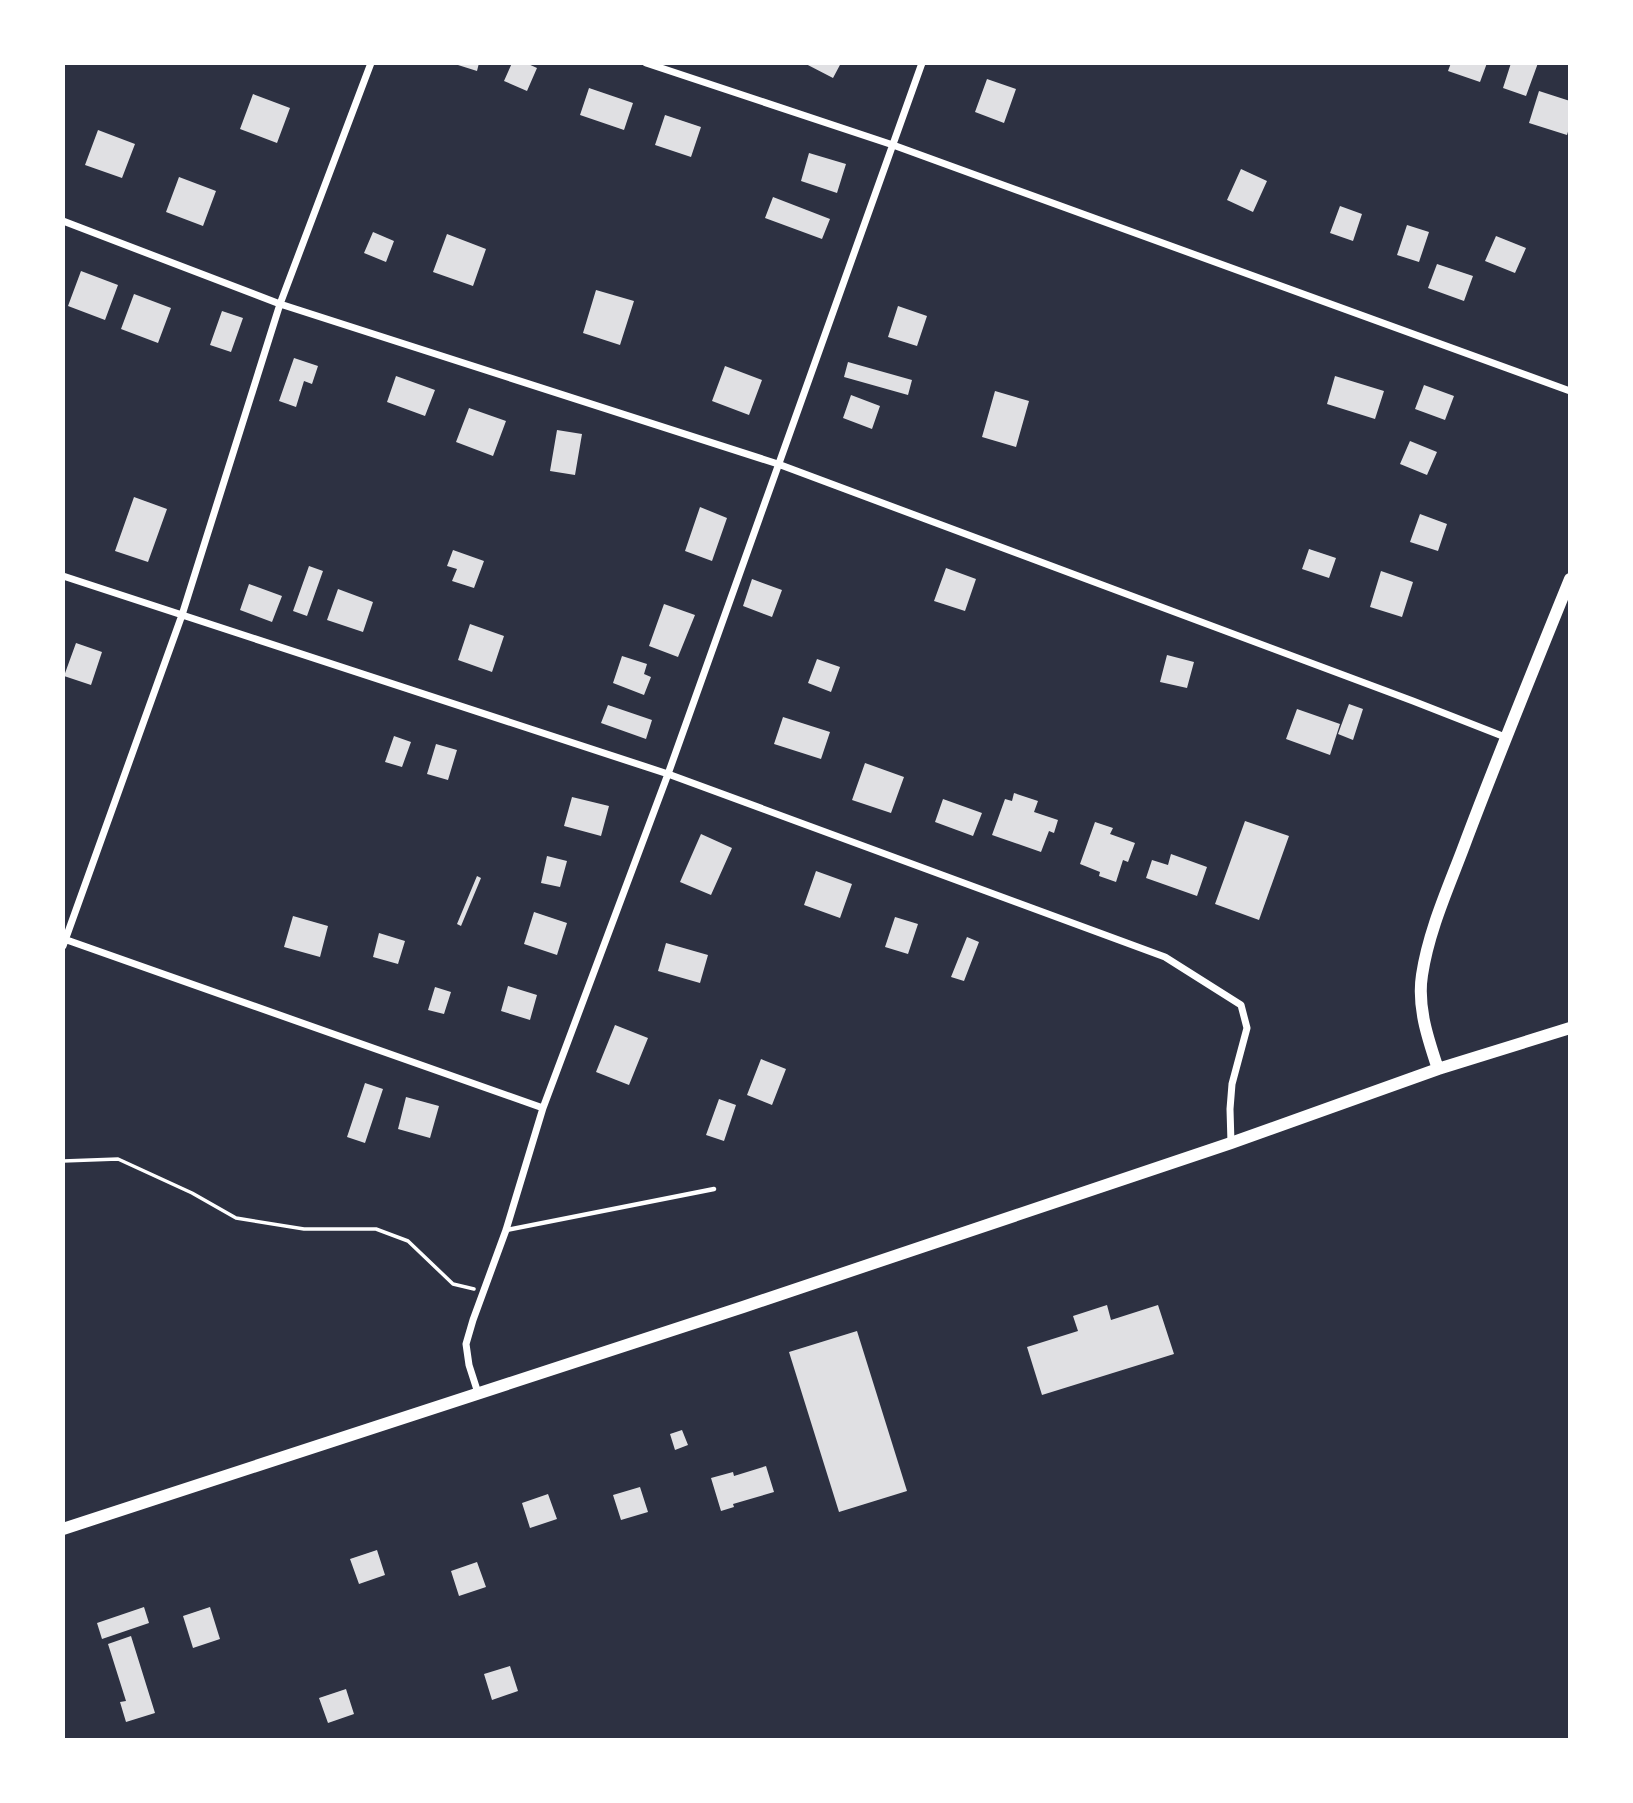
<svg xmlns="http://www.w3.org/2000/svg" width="1633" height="1803" viewBox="0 0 1633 1803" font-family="'Fira Sans Condensed',sans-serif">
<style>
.building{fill:#e0e0e3}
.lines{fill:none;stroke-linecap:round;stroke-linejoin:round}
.path{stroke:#fff;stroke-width:3.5}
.service{stroke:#fff;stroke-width:4.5}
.minor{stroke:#fff;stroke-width:7}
.tertiary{stroke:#fff;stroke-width:12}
</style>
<rect width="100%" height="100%" fill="#2d3142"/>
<!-- building -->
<path class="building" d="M459 63H479L477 71 458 65Z
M512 63H526L537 68 527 91 504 81Z
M804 63H841L833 78Z
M1451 63H1487L1480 82 1448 71Z
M1511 63H1538L1526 96 1503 88Z
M987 79 1016 89 1004 123 975 112Z
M589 88 633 103 624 130 580 115Z
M1539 91 1570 101V125L1567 135 1529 123Z
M253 94 290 108 277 143 240 129Z
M665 115 701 127 691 157 655 145Z
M98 130 135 144 122 178 85 165Z
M809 153 846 164 837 193 801 181Z
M1241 169 1267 181 1253 212 1227 200Z
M179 177 216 191 203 226 166 212Z
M773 197 830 219 822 239 765 218Z
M1340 206 1362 214 1353 241 1330 233Z
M1407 225 1429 232 1419 262 1397 255Z
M373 232 394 241 386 262 364 253Z
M447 234 486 249 473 286 433 272Z
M1496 236 1526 248 1515 273 1485 261Z
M1437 264 1473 276 1464 301 1428 288Z
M81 271 118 285 105 320 68 306Z
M596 290 634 301 620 345 583 333Z
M134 294 171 308 158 343 121 329Z
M898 306 927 316 917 346 888 337Z
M222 311 243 318 231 352 210 345Z
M294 358 318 366 312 384 304 381 296 407 279 401Z
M848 362 912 380 908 395 844 377Z
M725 366 762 380 749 415 712 401Z
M396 376 435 390 425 416 387 402Z
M1335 376 1384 391 1375 419 1327 404Z
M1424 385 1454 396 1445 420 1415 409Z
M995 391 1029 401 1016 447 982 437Z
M851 395 880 406 872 429 843 418Z
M469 408 506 421 493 456 456 442Z
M557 430 582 434 575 475 550 471Z
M1410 441 1437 452 1427 475 1400 464Z
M134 497 167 509 148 562 115 551Z
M700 507 727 518 712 561 685 551Z
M1420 514 1447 524 1438 551 1410 542Z
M1309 549 1336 558 1329 578 1302 569Z
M453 550 484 561 474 588 452 581 457 569 447 566Z
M309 566 323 571 307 616 293 611Z
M946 568 976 579 965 611 934 601Z
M1381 571 1413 582 1402 617 1370 607Z
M752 579 782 590 772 617 743 606Z
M249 584 282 596 272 622 240 610Z
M338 589 373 602 363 632 327 620Z
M664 604 695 615 678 657 649 646Z
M470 624 504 636 492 672 458 660Z
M76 643 102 652 91 685 64 676Z
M1167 655 1194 662 1187 688 1160 682Z
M622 656 647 664 644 674 651 677 644 695 613 683Z
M817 659 840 667 831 692 808 683Z
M1349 704 1363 709 1353 740 1338 734Z
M608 705 652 720 646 739 601 723Z
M1297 709 1340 724 1330 755 1286 739Z
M783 717 830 732 821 759 774 744Z
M394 736 411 742 402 767 385 762Z
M436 744 457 750 448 780 427 774Z
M865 763 904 777 891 813 852 800Z
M1014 793 1038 801 1034 812 1058 820 1054 833 1049 831 1041 852 992 835 1005 799 1012 801Z
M572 797 609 806 601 836 564 826Z
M943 799 982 813 973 836 935 822Z
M1245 821 1289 836 1259 920 1215 904Z
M1095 822 1113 828 1110 834 1135 843 1128 862 1123 860 1116 882 1099 876 1100 872 1080 864Z
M701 834 732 848 711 895 680 882Z
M1171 854 1207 867 1197 896 1146 878 1152 860 1168 865Z
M547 856 567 861 560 887 541 883Z
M816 871 852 884 840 918 804 905Z
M477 876 481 878 461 926 457 924Z
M534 912 567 923 557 955 524 944Z
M293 916 328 926 320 957 284 947Z
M895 917 918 924 908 954 885 947Z
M379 933 405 941 398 964 373 957Z
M967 937 979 942 964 981 951 977Z
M666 943 708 955 700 983 658 971Z
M508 986 537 995 530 1020 501 1011Z
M435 987 451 992 444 1014 428 1010Z
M615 1025 648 1038 629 1085 596 1072Z
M761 1059 786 1069 772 1105 747 1095Z
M365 1083 383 1089 365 1143 347 1137Z
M406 1097 439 1106 430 1138 398 1129Z
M719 1099 736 1105 724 1141 706 1135Z
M1107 1305 1111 1320 1158 1305 1174 1354 1042 1395 1027 1347 1078 1331 1073 1316Z
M857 1331 907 1491 839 1512 789 1352Z
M682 1430 688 1445 675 1450 670 1434Z
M766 1466 774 1492 733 1504 734 1507 721 1511 711 1478 733 1472 734 1476Z
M640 1487 648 1512 621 1520 613 1495Z
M548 1494 557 1519 530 1528 522 1503Z
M377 1550 385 1575 359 1584 350 1559Z
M477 1562 486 1587 459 1596 451 1571Z
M144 1607 149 1623 102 1639 97 1623Z
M210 1607 220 1639 193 1648 183 1616Z
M131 1636 155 1713 126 1722 120 1702 126 1701 108 1644Z
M510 1666 518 1691 492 1700 484 1674Z
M346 1689 354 1714 328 1723 319 1698Z"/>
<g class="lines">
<!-- path -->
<path class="path" d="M63 1161 118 1159 192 1193 236 1218 304 1229H376L408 1241 453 1284 474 1289
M1417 1740H1446"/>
<!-- service -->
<path class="service" d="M507 1230 714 1189"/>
<!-- minor -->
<path class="minor" d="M646 63 893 145 1570 391
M63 221 280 304 778 464 1413 701 1505 737
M63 576 668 774 1165 957 1241 1005 1247 1028 1232 1084 1230 1109 1231 1143
M64 939 543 1108
M63 946 182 615 280 304 371 63
M478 1393 469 1365 466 1344 473 1320 506 1230 543 1108 668 774 922 63"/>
<!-- tertiary -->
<path class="tertiary" d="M1438 1069C1428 1039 1417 1007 1422 975 1429 928 1451 882 1467 838 1500 751 1535 665 1570 579
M63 1529 743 1307 1231 1143 1438 1069 1570 1028"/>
</g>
<!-- border -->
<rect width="1633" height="1803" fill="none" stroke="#ffffff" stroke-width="130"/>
</svg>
